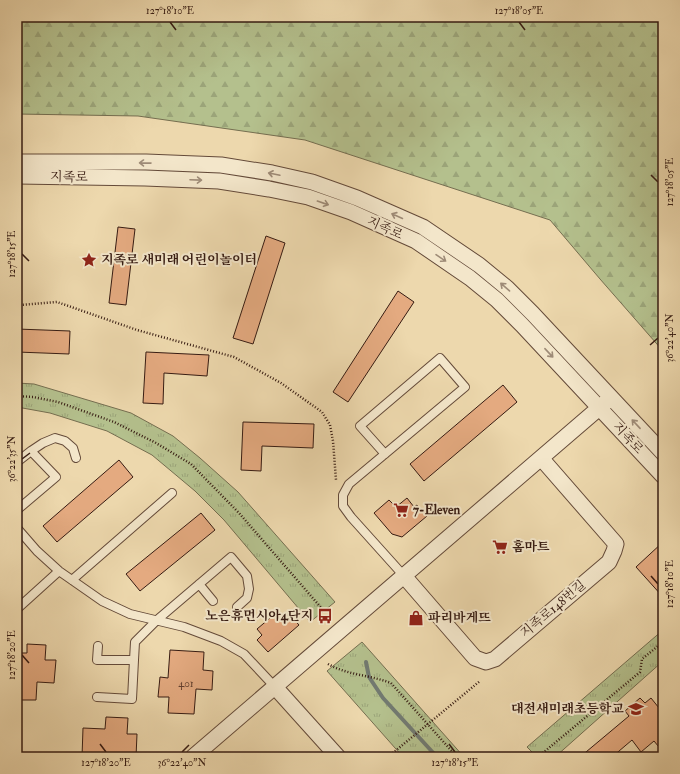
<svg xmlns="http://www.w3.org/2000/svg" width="680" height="774" viewBox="0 0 680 774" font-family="'IM FELL Double Pica','Noto Serif KR',serif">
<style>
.grass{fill:url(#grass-tufts);stroke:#756e50}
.forest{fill:url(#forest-firs);stroke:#756e50}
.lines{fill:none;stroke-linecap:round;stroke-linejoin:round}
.stream{stroke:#727a71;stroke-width:4}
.building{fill:#e4aa80;stroke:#361b12}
.lane-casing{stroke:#644a39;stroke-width:10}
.street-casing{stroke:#644a39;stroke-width:17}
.path{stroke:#361b12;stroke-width:2.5;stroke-dasharray:1 2;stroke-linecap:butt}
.lane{stroke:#f3e6ca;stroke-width:8}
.street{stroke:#f3e6ca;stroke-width:15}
.oneway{stroke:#9e8b77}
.ticks{fill:none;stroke:#361b12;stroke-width:1.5}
.labels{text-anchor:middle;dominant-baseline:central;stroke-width:4;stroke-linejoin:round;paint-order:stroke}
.number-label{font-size:11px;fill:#623f2e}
.street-label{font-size:13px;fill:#361b12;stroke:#f3e6ca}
.poi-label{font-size:13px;font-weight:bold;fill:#361b12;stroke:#f3e6ca;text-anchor:start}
.neatline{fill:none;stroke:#361b12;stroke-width:1.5}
.ticks-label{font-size:10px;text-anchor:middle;fill:#361b12}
</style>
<defs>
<pattern id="grass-tufts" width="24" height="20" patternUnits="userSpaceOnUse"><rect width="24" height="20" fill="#b4c08d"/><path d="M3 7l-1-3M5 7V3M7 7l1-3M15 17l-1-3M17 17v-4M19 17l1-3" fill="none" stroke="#9ba479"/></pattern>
<pattern id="forest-firs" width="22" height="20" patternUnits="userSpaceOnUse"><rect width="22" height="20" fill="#b4c08d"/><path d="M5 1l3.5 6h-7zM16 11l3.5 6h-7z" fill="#9ba479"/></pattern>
</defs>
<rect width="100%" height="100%" fill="#edd8ad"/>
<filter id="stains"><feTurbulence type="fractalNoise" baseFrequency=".005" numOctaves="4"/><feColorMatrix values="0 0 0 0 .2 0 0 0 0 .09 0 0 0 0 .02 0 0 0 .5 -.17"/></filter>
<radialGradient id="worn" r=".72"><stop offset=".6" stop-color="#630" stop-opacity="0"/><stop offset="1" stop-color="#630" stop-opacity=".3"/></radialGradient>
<!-- grass -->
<path class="grass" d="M17 383 34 384 131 413 173 436 200 458 238 492 335 602 310 622 224 520 195 491 152 455 107 431 50 413 17 407Z
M663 630V661L555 757H537L527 747Z
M362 642 464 757H403L327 671Z"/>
<!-- forest -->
<path class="forest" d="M17 17H663V351L600 279 550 220 305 140 138 116 17 114Z"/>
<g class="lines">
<!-- stream -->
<path class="stream" d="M366 662 369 677 383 698 437 757"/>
</g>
<!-- building -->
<path class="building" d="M118 227 135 229 126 305 109 303Z
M266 236 285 243 253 344 233 338Z
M398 291 414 302 348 402 333 392Z
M17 329 70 331 69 354 17 352Z
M146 352 209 355 207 376 164 373 163 404 143 403Z
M503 385 517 402 424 481 410 464Z
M243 422 314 424 313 448 262 446 261 471 241 470Z
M119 460 133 477 57 542 43 526Z
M407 498 414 507 417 505 427 516 402 537 392 534 374 513 389 500 396 507Z
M201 513 215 530 140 591 126 574Z
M663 542V597L636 567Z
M276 613 283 618 289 614 299 625 268 652 257 640 262 635 257 629Z
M27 644 46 645 45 660H56L54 683 37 682 36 700H17V653H27Z
M170 650 204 652 203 670 213 671 212 690 196 689 194 714 168 713 169 697H158L160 677 168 678Z
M640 698 645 703 651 698 663 713V752L654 741 641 752 632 740 612 757H580L629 716 625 711Z
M106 717 128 718 127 734H137L136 757H82L83 728 105 729Z"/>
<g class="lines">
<!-- lane casing -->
<g class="lane-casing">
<path id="lane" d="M31 451 43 443 55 438 65 441 73 448 76 458
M385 454 360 426 440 358 465 387 349 484 343 495V506L351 517 404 576
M17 462 31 451 56 477 17 510
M17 528 37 551 59 571 102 601 130 614 184 627 221 641 244 654 275 687
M72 580 172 493
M199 584 213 601
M17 609 59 571
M134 660 135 642 157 620 231 557 247 576 249 589 247 598 237 607
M97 697 132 699 134 660H97L98 646"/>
</g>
<!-- street casing -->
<g class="street-casing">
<path id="street" d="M17 162H146L221 165 272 173 312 182 357 198 423 227 479 265 507 288 533 314 663 453
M17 176 145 178 219 181 269 189 308 197 351 212 416 241 470 278 497 300 522 325 663 476
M404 576 475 658 486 662 495 659 609 562 614 551 616 544 541 458
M275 687 338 757
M193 757 606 402"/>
</g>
<!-- path -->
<path class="path" d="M17 306 20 305 57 302 137 330 234 357 281 383 322 412 330 425 333 441 336 480
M17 396 33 397 58 402 114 422 156 443 191 464 239 513 324 611
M328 664C347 675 370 675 391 683L457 757
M388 757 480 681
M538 757 640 672 642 659 663 642"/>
<!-- lane -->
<use href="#lane" class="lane"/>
<!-- street -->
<use href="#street" class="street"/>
</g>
<!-- one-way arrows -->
<defs><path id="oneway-shaft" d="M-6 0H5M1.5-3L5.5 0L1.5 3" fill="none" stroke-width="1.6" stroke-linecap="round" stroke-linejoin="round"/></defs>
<g class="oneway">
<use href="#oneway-shaft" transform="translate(145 163) rotate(-179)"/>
<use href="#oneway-shaft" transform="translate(274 174) rotate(-168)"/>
<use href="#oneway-shaft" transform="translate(196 180) rotate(2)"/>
<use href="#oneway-shaft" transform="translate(323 203) rotate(19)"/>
<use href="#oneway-shaft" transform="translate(397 216) rotate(-156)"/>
<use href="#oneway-shaft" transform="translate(441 258) rotate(34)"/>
<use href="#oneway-shaft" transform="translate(505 287) rotate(-139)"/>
<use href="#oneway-shaft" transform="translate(549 353) rotate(47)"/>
<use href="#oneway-shaft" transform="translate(636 424) rotate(-133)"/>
</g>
<!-- ticks -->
<path class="ticks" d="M170 22 176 30M519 22 525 30M651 175 658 182M22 254 29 261M650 345 658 338M22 459 30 453M651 576 658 584M22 655 29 663M100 744 106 752M449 744 455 752M182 752 189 745"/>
<!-- icons -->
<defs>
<g id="sight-bare" transform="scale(1.2)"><path d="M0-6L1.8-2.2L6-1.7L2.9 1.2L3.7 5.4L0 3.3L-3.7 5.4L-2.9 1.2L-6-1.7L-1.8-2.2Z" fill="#8f2418" stroke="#f3e6ca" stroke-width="2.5" paint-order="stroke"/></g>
<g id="supermarket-bare" transform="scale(1.2)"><path d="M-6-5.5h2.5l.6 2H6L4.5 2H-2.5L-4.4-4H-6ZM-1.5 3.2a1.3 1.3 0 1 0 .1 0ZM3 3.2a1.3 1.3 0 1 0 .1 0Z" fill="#8f2418" stroke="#f3e6ca" stroke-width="2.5" paint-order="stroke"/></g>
<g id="bus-bare" transform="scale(1.2)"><path d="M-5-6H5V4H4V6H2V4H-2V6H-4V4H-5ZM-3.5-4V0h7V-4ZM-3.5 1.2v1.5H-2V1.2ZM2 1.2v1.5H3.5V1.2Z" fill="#8f2418" stroke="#f3e6ca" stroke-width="2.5" paint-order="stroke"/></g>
<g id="shop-bare" transform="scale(1.2)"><path d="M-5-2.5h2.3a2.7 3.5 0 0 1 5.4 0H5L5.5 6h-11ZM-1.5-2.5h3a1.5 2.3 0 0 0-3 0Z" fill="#8f2418" stroke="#f3e6ca" stroke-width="2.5" paint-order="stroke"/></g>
<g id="school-bare" transform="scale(1.2)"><path d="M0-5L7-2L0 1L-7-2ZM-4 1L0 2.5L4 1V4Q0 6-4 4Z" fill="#8f2418" stroke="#f3e6ca" stroke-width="2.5" paint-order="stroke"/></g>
</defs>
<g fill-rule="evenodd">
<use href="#sight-bare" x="89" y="260"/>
<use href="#supermarket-bare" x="401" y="510"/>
<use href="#supermarket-bare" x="500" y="547"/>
<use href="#bus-bare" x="325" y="616"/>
<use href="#shop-bare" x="416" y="618"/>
<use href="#school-bare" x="636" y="709"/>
</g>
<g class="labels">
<!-- number labels -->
<g class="number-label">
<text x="186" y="683">401</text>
</g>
<!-- street labels -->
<g class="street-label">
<text transform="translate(69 177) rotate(1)">지족로</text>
<text transform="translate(385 228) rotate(24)">지족로</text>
<text transform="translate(628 438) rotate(47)">지족로</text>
<text transform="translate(553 609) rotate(-40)">지족로148번길</text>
</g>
<!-- poi labels -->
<g class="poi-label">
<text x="101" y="260">지족로 새미래 어린이놀이터</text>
<text x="413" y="510">7-Eleven</text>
<text x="512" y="547">홈마트</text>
<text x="313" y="616" text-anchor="end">노은휴먼시아4단지</text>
<text x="428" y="618">파리바게뜨</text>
<text x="624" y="709" text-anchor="end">대전새미래초등학교</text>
</g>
</g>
<!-- margin -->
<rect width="680" height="774" fill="none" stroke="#edd8ad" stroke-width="44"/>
<rect x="22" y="22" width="636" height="730" class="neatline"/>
<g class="ticks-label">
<text x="170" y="14">127°18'10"E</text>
<text x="519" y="14">127°18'05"E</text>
<text transform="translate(669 182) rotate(-90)" y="4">127°18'05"E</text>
<text transform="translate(11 254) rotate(-90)" y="4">127°18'15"E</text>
<text transform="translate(669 338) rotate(-90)" y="4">36°22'40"N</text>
<text transform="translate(11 459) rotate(-90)" y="4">36°22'35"N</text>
<text transform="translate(669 584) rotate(-90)" y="4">127°18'10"E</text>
<text transform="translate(11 655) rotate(-90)" y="4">127°18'20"E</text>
<text x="106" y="766">127°18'20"E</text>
<text x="182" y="766">36°22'40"N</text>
<text x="455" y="766">127°18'15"E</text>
</g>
<rect width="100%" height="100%" filter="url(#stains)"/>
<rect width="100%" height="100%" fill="url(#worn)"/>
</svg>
